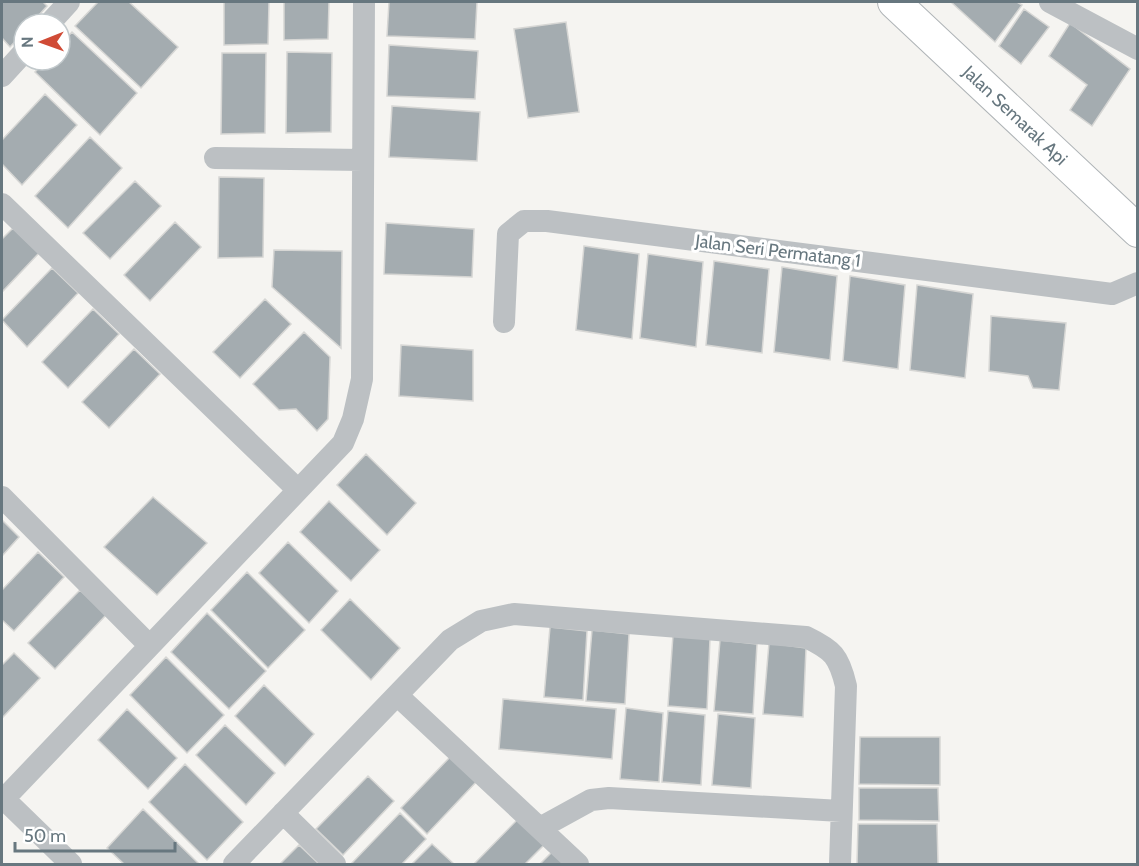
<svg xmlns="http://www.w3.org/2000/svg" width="1139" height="866" viewBox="0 0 1139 866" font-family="Cabin,sans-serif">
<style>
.building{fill:#a4acb0;stroke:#d6d6d4;stroke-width:1.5}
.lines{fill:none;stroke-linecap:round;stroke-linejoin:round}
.secondary-casing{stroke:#afb4b7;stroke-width:34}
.street{stroke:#bcc0c3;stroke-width:22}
.secondary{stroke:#fff;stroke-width:32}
.labels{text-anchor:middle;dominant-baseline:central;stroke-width:6;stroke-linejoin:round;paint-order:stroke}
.street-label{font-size:18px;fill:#67777f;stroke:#fff}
</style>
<rect width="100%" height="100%" fill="#f5f4f1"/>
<!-- building -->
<path class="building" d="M2 2H43L47 6 31 24H24V32L10 47 2 38Z
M98 2H129L178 47 141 88 75 26Z
M224 2H269L268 44 224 45Z
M284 2H329L328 39 284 40Z
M389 2H477L475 39 387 36Z
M951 2H1017L1022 5 995 42Z
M1024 9 1049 27 1021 64 999 46Z
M566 22 579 112 528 118 514 29Z
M1070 23 1130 69 1092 126 1070 110 1087 85 1049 56Z
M72 32 137 93 100 135 35 72 46 60H60V45Z
M389 45 478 51 475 99 387 96Z
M287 52 332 53 331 132 286 133Z
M222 53H266L265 133 221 134Z
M45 94 77 125 22 185 2 164V140Z
M392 106 480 112 477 161 389 157Z
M90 137 122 168 68 228 35 196Z
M219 177 264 178 263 257 218 258Z
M135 181 161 206 110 259 83 233Z
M175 222 201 247 150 301 124 275Z
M386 223 474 229 472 277 384 274Z
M13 228 39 253 2 292V239Z
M584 246 639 254 632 339 576 330Z
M274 250 342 251 341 348 272 287Z
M648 254 703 262 696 347 640 338Z
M714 261 769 269 762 353 706 345Z
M782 267 837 276 830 360 774 352Z
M52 268 78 293 27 347 2 320Z
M850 276 905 285 898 369 843 361Z
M917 285 973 294 965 378 910 370Z
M265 299 291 324 240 378 213 352Z
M93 309 119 334 68 388 42 362Z
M991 316 1066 323 1059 390 1033 388 1028 376 989 371Z
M304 332 330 357 328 419 317 431 296 409 279 410 253 384Z
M401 345 473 350V401L399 396Z
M134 349 160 374 109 428 82 402Z
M366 454 416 503 387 535 337 485Z
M153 497 207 543 157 595 104 547Z
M329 501 380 550 351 581 300 532Z
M2 520 19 537 2 556Z
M288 542 338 591 309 623 259 573Z
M38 552 64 577 14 631 2 620V590Z
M247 572 305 630 268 668 211 610Z
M80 590 106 615 55 669 28 643Z
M350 599 400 648 371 680 321 630Z
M207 613 266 671 229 709 171 652Z
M550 627 587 631 583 700 544 697Z
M592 630 629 634 625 704 586 701Z
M673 635 710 639 707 709 668 706Z
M720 640 757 644 753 714 714 711Z
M769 643 806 648 803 717 763 714Z
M14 653 40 678 2 718V665Z
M166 657 224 715 187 753 130 695Z
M264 685 314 734 285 766 235 716Z
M503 699 616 709 612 759 499 749Z
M626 708 663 713 659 782 620 779Z
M127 709 177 758 148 789 98 740Z
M668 711 705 715 701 785 662 782Z
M718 714 755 718 751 788 712 785Z
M225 725 275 773 246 805 196 755Z
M860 737H940V785L859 784Z
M452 755 478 780 427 834 401 808Z
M185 764 243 822 207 860 149 802Z
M368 776 394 801 343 855 316 829Z
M859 788H938L939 821 859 820Z
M143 809 199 864H124L107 848Z
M400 813 426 839 402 864H351Z
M519 818 545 844 525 864H474Z
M858 824H937L938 864H857Z
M432 844 454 864H412Z
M299 845 319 864H280Z
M552 852 565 864H540Z"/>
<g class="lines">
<!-- secondary casing -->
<g class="secondary-casing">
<g id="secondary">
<path id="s1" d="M894 2 1138 231"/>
</g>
</g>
<!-- street -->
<path class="street" d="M1050 2 1138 49
M49 24 69 2
M2 76 24 52
M215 158 363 160
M2 204 297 489
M504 322 508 234 524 221H547L1112 294 1138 283
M2 497 149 645
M398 696 578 864
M2 797 71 864
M4 799 343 443 353 419 362 379 364 2
M283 813 335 864
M540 828 591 800 609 798 841 811
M234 864 450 640 481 621 514 614 806 637C833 650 839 656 846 686L840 864"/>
<!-- secondary -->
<use href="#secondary" class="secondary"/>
</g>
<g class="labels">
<!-- street labels -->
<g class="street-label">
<text stroke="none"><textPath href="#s1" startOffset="166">Jalan Semarak Api</textPath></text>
<text transform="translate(778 251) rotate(7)">Jalan Seri Permatang 1</text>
</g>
</g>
<!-- border -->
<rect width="1139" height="866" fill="none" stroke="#67777f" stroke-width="6"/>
<!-- north arrow -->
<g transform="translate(42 42) rotate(269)"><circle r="28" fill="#ffffff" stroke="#c2c9cc" stroke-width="1.5"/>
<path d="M0-4.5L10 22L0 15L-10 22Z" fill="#d04b36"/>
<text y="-9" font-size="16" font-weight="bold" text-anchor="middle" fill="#67777f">N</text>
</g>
<!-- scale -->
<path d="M15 842v9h160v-9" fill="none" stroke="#67777f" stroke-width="3"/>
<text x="24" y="842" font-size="18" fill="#67777f" stroke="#ffffff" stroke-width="4.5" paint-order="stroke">50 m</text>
</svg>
